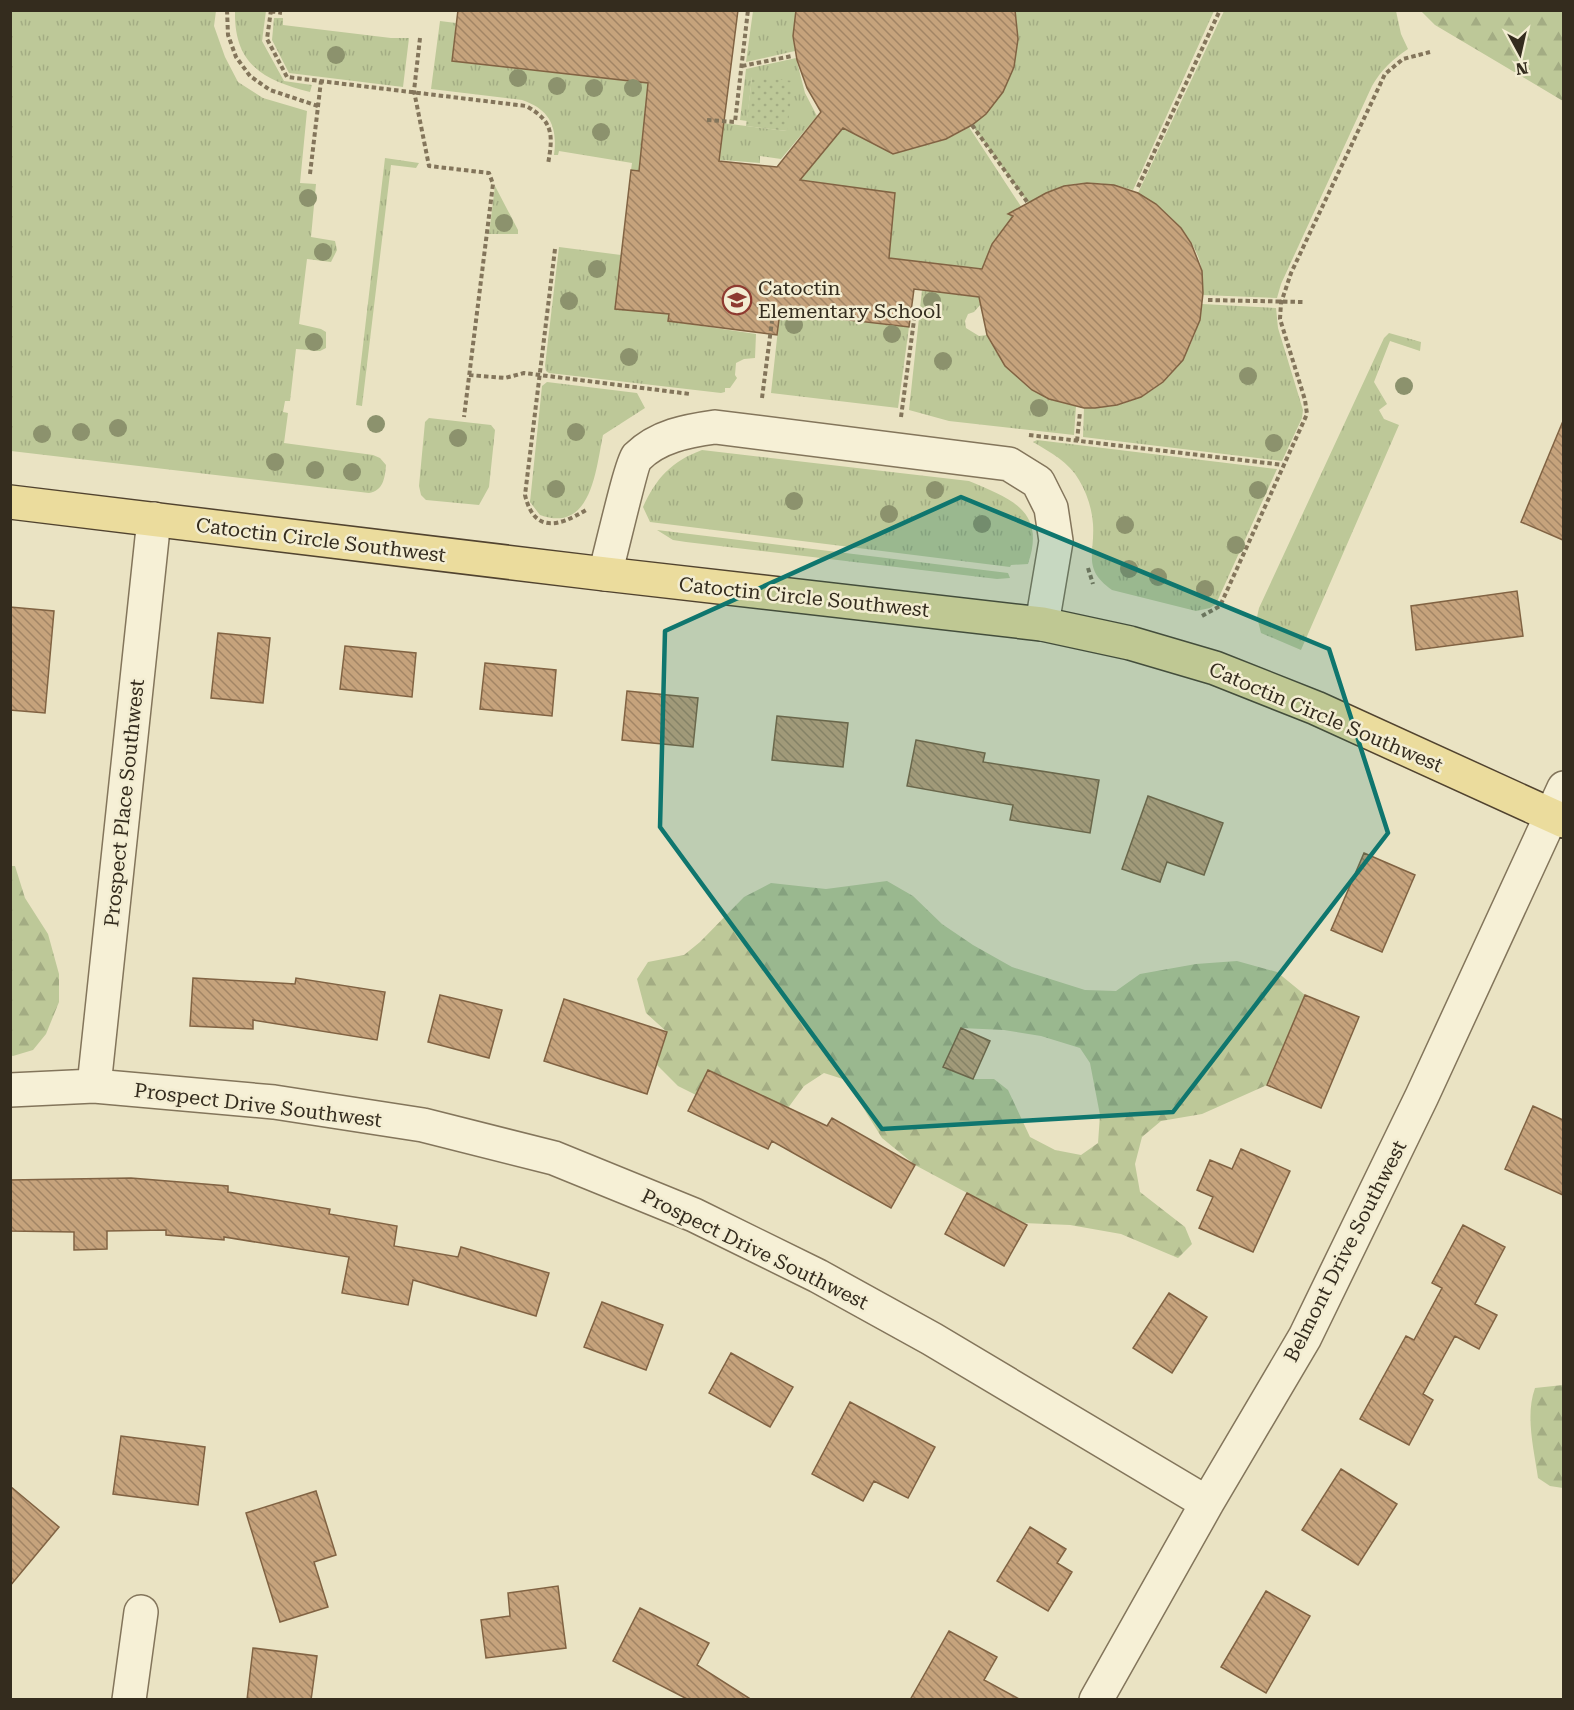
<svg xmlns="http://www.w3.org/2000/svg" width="1574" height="1710" viewBox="0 0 1574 1710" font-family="'Roboto Serif',serif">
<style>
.grass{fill:url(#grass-tufts)}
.forest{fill:url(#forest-firs);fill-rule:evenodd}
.park{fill:url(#park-dots)}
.building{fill:url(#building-back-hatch);stroke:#816343;stroke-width:1.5}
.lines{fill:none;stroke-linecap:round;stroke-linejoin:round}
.minor-casing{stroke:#83755b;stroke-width:36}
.major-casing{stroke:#51432f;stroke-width:36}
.path{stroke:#83755b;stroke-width:4;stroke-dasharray:4.5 3;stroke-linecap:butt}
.minor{stroke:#f6f0d6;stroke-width:33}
.major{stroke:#ebdc9d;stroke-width:33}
.tree{fill:#8c926d}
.marked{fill:#0f766e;fill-opacity:0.2;stroke:#0f766e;stroke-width:4.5;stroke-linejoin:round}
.labels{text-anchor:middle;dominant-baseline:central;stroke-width:5;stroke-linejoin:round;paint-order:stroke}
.poi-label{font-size:20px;fill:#342c1e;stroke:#f3edd2;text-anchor:start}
.street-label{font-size:20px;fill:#342c1e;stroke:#f3edd2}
</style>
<defs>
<pattern id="grass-tufts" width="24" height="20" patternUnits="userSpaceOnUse" patternTransform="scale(1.5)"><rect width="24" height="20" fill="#bdc898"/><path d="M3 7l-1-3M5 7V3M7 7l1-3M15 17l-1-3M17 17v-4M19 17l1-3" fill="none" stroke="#a3ac83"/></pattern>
<pattern id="forest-firs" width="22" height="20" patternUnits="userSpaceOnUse" patternTransform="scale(1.5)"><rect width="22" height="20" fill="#bdc898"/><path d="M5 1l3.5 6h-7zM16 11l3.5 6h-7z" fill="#a3ac83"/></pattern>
<pattern id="park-dots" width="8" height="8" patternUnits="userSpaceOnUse" patternTransform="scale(1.5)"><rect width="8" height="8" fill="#bdc898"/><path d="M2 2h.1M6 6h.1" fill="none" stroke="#a3ac83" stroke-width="1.8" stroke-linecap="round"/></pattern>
<pattern id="building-back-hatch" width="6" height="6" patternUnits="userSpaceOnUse" patternTransform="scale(1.5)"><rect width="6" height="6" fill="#c6a37c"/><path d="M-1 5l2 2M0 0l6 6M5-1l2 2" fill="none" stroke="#a28565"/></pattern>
</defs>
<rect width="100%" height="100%" fill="#eae3c3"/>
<!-- grass -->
<path class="grass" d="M11 10 216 11 214 26 225 57 238 82 263 98 307 111 300 183 316 184 311 237 335 241 337 250 331 262 307 259 299 324 321 329 326 332V348L320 351 296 349 290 401H285L283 412 288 413 284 443 373 455 380 458 386 465C385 478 383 491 369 493L11 451Z
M235 11H266L262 41 284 81 312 85 310 92C263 80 234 64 235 11Z
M753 11H797L793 36 795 51 746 62Z
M1015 11H1214L1133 190C1111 184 1085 179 1063 187 1051 190 1040 197 1028 203L972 125C1008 96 1023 56 1015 11Z
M1224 11H1396L1401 34 1408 49C1392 60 1382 69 1372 86L1281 284 1277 298 1202 295C1202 288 1203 279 1202 272 1197 237 1167 210 1138 193Z
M274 18H283V25L391 38H409L403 87 289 73 272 40Z
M440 21 456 23 452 60 648 83 639 171 631 170 632 163 559 151 558 155H554C558 126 549 109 522 100L431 89Z
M796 58 805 93 817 116 781 159 760 156V163L710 159 675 117 787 131 752 77 747 121 740 120 746 69Z
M969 127 1022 208C1002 226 992 244 983 269L889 258 895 193 800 180 843 128C857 133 872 141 887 145 914 152 946 142 969 127Z
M385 158 419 163 416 168 391 165 362 406 356 405Z
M495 186 518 230V234H489Z
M559 247 621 255 615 309 669 314 668 321 756 334 755 358 744 359 736 363 735 375 737 378 730 388H725V392L721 393 549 373 546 371 545 366Z
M922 290 980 297V305L974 312 968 314 965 321 966 328 979 336 987 335C1005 373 1035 398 1076 406L1074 435 949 421 909 410Z
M1202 304 1276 308 1278 328 1303 410 1302 418 1282 461 1083 437 1084 407C1149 412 1194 366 1202 304Z
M780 311 909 327 898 408 771 393Z
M1389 333 1421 342 1420 351 1390 341 1374 382 1387 404 1379 410 1384 419 1399 425 1301 650 1261 633 1257 617 1259 608 1384 338Z
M547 382 637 393 645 408 603 435C596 468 592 534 540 515L530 502 542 386Z
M429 418 491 425 495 430 489 487 479 505 426 500 421 495 419 486 425 422Z
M1037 440 1277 469 1216 604 1210 608 1196 611 1112 590C1082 569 1095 554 1093 524 1092 509 1087 493 1079 480 1069 462 1050 452 1033 442Z
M702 450 969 481C1012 499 1046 511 1028 564L1011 565 1010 567 650 522 643 507C656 478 672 461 702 450Z
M657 530 1008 573 1010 578 997 579 686 542 673 540Z"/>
<!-- forest -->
<path class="forest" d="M1421 11H1563V101L1435 25Z
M11 866H15L25 898 48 934 59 974V1002L46 1034 33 1050 13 1056 10 1055Z
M887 881 913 896 942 924 973 945 1012 967 1085 990 1116 991 1140 974 1196 964 1237 961 1277 972 1305 995 1267 1085 1202 1114 1161 1121 1142 1137 1135 1164 1140 1192 1185 1227 1192 1244 1178 1258 1121 1234 1070 1225 1023 1223 915 1165 882 1138 846 1080 824 1073 804 1086 788 1108 708 1070 696 1095 678 1086 657 1065 667 1032 646 1013 637 979 648 962 684 955 700 942 744 897 771 883 826 889ZM961 1028 1004 1030 1041 1036 1080 1048 1090 1063 1100 1115 1098 1143 1081 1155 1055 1150 1030 1137 1008 1090 994 1079H973L943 1067Z
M1563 1385H1564L1563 1488 1550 1486 1538 1478C1534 1449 1525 1416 1535 1388Z"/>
<!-- park -->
<path class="park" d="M752 77 793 81 787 131 746 126Z"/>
<!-- building -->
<path class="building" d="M458 10H738L719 161 777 167 821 112 807 88 797 60 793 36 796 10H1015L1018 39 1014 67 1003 92 986 114 972 125 946 139 893 154 843 128 800 180 895 193 889 258 982 269 992 244 1013 216 1008 214 1046 193 1064 186 1087 183 1114 185 1138 193 1156 204 1181 228 1191 243 1202 271 1203 293 1200 320 1183 360 1163 382 1141 397 1117 405 1095 408H1084L1049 399 1032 390 1005 366 987 335 979 297 914 289 909 327 780 312 777 335 668 321 669 314 615 309 631 170 639 171 648 83 452 61Z
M1563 421V540L1521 522Z
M1517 591 1523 636 1416 650 1411 606Z
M10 607 54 611 45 713 10 710Z
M218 633 270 638 263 703 211 698Z
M345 646 416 653 412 697 340 689Z
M485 663 556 670 552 716 480 709Z
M627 691 698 698 693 747 622 740Z
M777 716 848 723 843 767 772 760Z
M916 740 985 753 983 762 1099 780 1090 833 1010 820 1013 805 907 786Z
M1148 796 1223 823 1204 875 1167 862 1160 882 1122 869Z
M1364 853 1415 875 1382 952 1331 930Z
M193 978 295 984 296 978 385 992 377 1040 253 1020V1029L190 1026Z
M440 995 502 1010 489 1058 428 1042Z
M1305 995 1359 1017 1321 1108 1267 1085Z
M564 999 667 1032 647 1094 544 1061Z
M961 1028 990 1041 973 1079 943 1067Z
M708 1070 827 1126 832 1118 915 1165 891 1208 772 1141 768 1149 688 1111Z
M1533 1106 1563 1120V1195L1505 1169Z
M1241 1149 1290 1171 1253 1252 1199 1228 1213 1197 1197 1190 1210 1160 1232 1169Z
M131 1178 228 1186V1192L330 1209 329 1214 397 1226 394 1246 458 1257 461 1247 549 1273 536 1316 413 1280 408 1305 342 1293 349 1257 224 1237V1240L166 1235V1230L107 1231V1249L74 1250V1232L10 1231V1180Z
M967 1193 1027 1225 1004 1266 945 1234Z
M1463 1225 1505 1247 1475 1304 1497 1315 1479 1349 1455 1336 1423 1394 1433 1400 1409 1445 1360 1419 1406 1336 1414 1340 1442 1288 1432 1283Z
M1169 1293 1207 1317 1172 1373 1133 1348Z
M602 1302 663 1325 646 1370 584 1347Z
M731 1353 793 1387 770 1427 709 1393Z
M850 1402 935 1447 908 1498 874 1481 863 1501 812 1474Z
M121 1436 205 1447 198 1505 113 1494Z
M1341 1469 1397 1504 1358 1565 1302 1530Z
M10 1486 59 1527 10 1586Z
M316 1491 336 1555 314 1562 328 1607 280 1622 246 1513Z
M1030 1527 1066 1549 1057 1563 1072 1572 1048 1611 997 1581Z
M558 1586 566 1648 486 1658 481 1620 510 1616 508 1593Z
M1266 1591 1310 1616 1266 1693 1221 1667Z
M640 1608 709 1643 697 1665 752 1700H689L613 1661Z
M949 1631 997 1657 984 1680 1021 1700H910Z
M253 1648 317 1656 311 1700H247Z"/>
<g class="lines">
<!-- minor casing -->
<g class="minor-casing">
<path id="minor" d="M605 574C610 557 631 464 637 457 658 436 687 431 715 427L1009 464 1038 482 1051 508 1056 541 1042 624
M94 1086 154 519
M10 1090 94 1086 274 1102 423 1125 554 1158 694 1215 818 1276 932 1339 1207 1503
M129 1700 141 1612
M1096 1700 1207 1503 1305 1337 1422 1096 1564 788"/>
</g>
<!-- major casing -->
<g class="major-casing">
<path id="major" d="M10 502 605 574 1042 624 1130 643 1215 668 1316 708 1564 821"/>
</g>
<!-- path -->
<path class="path" d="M227 10 228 35 236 57 250 76 270 90 318 106
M271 10 267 39 287 77 526 106C554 121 553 136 548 164
M271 11 282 13
M420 38 414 91 429 166 489 173 493 184 464 417
M742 66 792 56
M707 120 735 122 748 10
M972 125 1028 203
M310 174 321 81
M1138 187 1220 10
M555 249 525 495C534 533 558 527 586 510
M1208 300 1303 302
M469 375 505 378 524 373 690 394
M762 398 772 321
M901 417 915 313
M1029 435 1284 465
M1077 441 1080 412
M1088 568 1093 584
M1202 616 1220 606 1307 414 1305 400 1280 319 1281 303 1291 273 1385 74 1403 59 1430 52"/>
<!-- minor -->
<use href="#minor" class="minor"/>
<!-- major -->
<use href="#major" class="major"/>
</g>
<!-- trees -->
<g class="tree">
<circle cx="336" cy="55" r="9"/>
<circle cx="518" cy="78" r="9"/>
<circle cx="557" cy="86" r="9"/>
<circle cx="594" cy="88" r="9"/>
<circle cx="633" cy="88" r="9"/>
<circle cx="601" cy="132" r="9"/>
<circle cx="308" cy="198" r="9"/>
<circle cx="504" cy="223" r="9"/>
<circle cx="323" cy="252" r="9"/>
<circle cx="597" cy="269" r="9"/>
<circle cx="569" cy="301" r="9"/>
<circle cx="932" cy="301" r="9"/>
<circle cx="794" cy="325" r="9"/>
<circle cx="892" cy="334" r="9"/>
<circle cx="314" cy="342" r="9"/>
<circle cx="629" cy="357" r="9"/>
<circle cx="943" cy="361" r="9"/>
<circle cx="1248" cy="376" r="9"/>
<circle cx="1404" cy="386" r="9"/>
<circle cx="1039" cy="408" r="9"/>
<circle cx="376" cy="424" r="9"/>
<circle cx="118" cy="428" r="9"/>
<circle cx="81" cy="432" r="9"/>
<circle cx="576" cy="432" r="9"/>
<circle cx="42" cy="434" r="9"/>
<circle cx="458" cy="438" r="9"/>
<circle cx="1274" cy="443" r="9"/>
<circle cx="275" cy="462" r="9"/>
<circle cx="315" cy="470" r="9"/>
<circle cx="352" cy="472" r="9"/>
<circle cx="556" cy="489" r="9"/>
<circle cx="935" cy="490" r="9"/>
<circle cx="1258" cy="490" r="9"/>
<circle cx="794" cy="501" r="9"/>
<circle cx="889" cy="514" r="9"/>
<circle cx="982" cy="524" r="9"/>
<circle cx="1125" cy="525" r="9"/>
<circle cx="1236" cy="545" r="9"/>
<circle cx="1129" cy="569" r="9"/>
<circle cx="1158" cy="577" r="9"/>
<circle cx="1205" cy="589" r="9"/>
</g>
<!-- marked area -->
<path class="marked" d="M961 497 1329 649 1388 833 1173 1112 882 1129 660 827 665 631Z"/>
<!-- icons -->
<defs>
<g id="school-ring" transform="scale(1.5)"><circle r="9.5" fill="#f3edd2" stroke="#8e3a30" stroke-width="1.5"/><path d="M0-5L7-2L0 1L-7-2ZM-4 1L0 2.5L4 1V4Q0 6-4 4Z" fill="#8e3a30"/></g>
</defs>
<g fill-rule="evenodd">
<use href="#school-ring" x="737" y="300"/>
</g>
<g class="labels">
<!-- poi labels -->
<g class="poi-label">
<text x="758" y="288">Catoctin<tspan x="758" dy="23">Elementary School</tspan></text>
</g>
<!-- street labels -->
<g class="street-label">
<text transform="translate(321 540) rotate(7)">Catoctin Circle Southwest</text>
<text transform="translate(804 597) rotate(6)">Catoctin Circle Southwest</text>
<text transform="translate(1326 717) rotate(23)">Catoctin Circle Southwest</text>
<text transform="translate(124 803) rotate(-84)">Prospect Place Southwest</text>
<text transform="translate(258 1105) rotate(7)">Prospect Drive Southwest</text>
<text transform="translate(755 1249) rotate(26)">Prospect Drive Southwest</text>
<text transform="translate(1345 1251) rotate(-63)">Belmont Drive Southwest</text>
</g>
</g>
<!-- border -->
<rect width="1574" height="1710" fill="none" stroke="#342c1e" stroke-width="24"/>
<!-- north arrow -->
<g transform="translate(1520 54) rotate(172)" stroke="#f3edd2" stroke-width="4.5" paint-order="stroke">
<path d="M0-4.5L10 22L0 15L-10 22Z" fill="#342c1e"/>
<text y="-9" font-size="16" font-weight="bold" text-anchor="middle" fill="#342c1e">N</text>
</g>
</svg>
